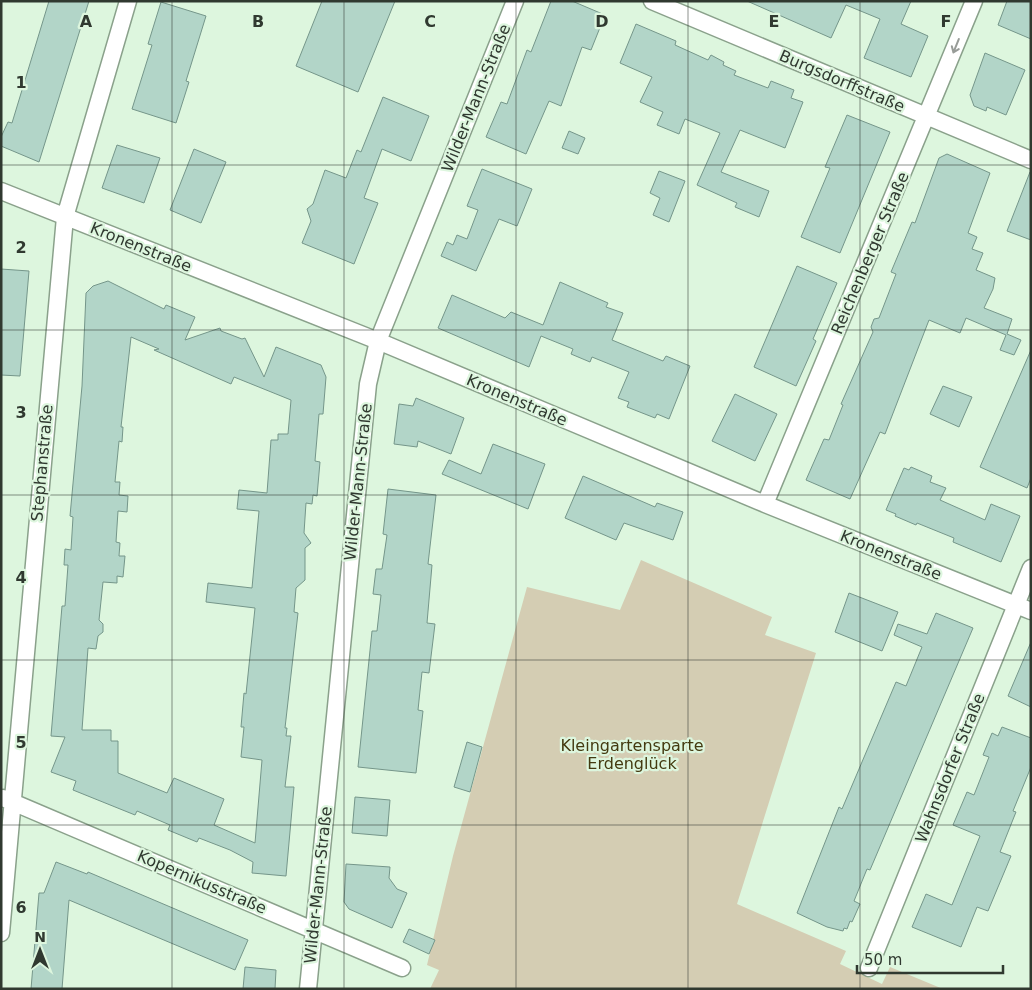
<svg xmlns="http://www.w3.org/2000/svg" width="1032" height="990" viewBox="0 0 1032 990" font-family="'DejaVu Sans',sans-serif">
<style>
.green{fill:#d4cdb3}
.building{fill:#b2d5c8;stroke:#75968a;fill-rule:evenodd}
.lines{fill:none;stroke-linecap:round;stroke-linejoin:round}
.street-casing{stroke:#8aa18b;stroke-width:19}
.street{stroke:#fff;stroke-width:16}
.oneway{stroke:#989c98}
.grid{fill:none;stroke:#303930;stroke-width:1;stroke-opacity:0.55}
.labels{text-anchor:middle;dominant-baseline:central;stroke-width:4.5;stroke-linejoin:round;paint-order:stroke}
.street-label{font-size:16px;fill:#303930;stroke:#ddf6de}
.park-label{font-size:16px;fill:#443a10;stroke:#ddf6de}
.grid-label{font-size:16px;text-anchor:middle;font-weight:bold;fill:#303930;stroke:#ddf6de;stroke-width:4.5;stroke-linejoin:round;paint-order:stroke}
</style>
<rect width="100%" height="100%" fill="#ddf6de"/>
<!-- green -->
<path class="green" d="M641 560 772 617 765 635 816 653 737 904 846 951 840 964 882 984 890 967 943 989H430L439 970 427 965 453 856 527 587 620 610Z"/>
<!-- building -->
<path class="building" d="M49 1H89L39 162 1 146V137L8 122 12 123Z
M322 1H395L358 92 296 66Z
M551 1H572L605 15 591 50 582 47 561 106 549 101 526 154 486 137 501 102 507 104 527 50 531 52Z
M747 1H911L901 24 928 36 911 77 864 58 880 19 846 5 831 38Z
M1007 1H1031V39L998 25Z
M161 2 206 16 186 81 189 82 176 123 132 109 152 45 148 44Z
M636 24 676 41 675 45 708 60 711 55 724 62 723 65 736 71 734 75 768 88 771 81 794 90 791 98 803 102 785 148 740 130 721 172 769 191 759 217 735 207 737 203 697 185 720 133 685 119 679 134 657 125 663 112 640 102 652 77 620 63Z
M985 53 1025 70 1006 115 987 107 986 111 974 106 970 95Z
M383 97 429 116 411 161 382 149 364 198 378 203 354 264 302 243 311 221 307 209 313 204 325 170 346 178 357 150 361 152Z
M847 115 890 132 840 253 801 237 830 168 825 167Z
M569 131 585 138 578 154 562 148Z
M117 145 160 158 144 203 102 188Z
M194 149 226 162 201 223 170 210Z
M947 154 990 173 968 233 977 237 972 249 983 253 976 270 995 278 993 289 984 308 1012 319 1007 334 1021 340 1014 355 1000 350 1006 335 966 318 960 333 929 320 885 434 880 432 850 499 806 480 824 439 829 440 843 405 841 404 873 332 871 327 874 319 879 318 896 274 891 272 912 222 915 223 939 158Z
M482 169 532 189 517 226 499 219 476 271 441 256 447 242 453 245 457 235 467 239 478 210 467 206Z
M659 171 685 181 669 222 653 215 660 198 650 193Z
M1030 172 1031 173V240L1007 231Z
M797 266 837 283 813 339 816 341 796 386 754 367Z
M1 269 29 271 20 376 1 375Z
M108 281 164 309 166 305 195 317 185 340 220 328 221 331 242 339 245 338 264 377 276 347 321 365 326 377 323 414H319L315 461 320 462 317 496 313 495 312 504 306 503 304 533 311 543 305 548V580L296 588 294 612 298 613 285 728H287L286 736H291L285 787H294L286 876 252 873 253 862 230 850 199 838 197 842 168 830 170 825 137 811 135 815 73 790 76 781 51 772 65 737 51 736 62 606H65L68 565H64L65 549 71 550 73 517 70 516 82 386 86 293 93 286ZM131 337 159 349 154 350 231 384 234 377 291 400 288 434H278V440H271L267 493 239 490 237 509 259 511 252 588 208 583 206 602 255 608 246 694 244 693 241 727H244L241 757 262 760 255 843 214 825 224 799 174 778 167 793 118 773V741H111V730H82L88 648 96 649 98 636 103 632V624L99 620 103 582 117 583V576L123 577 125 556H119L120 543 116 542 118 511 127 512 128 496 119 495 120 482H115L119 441 122 442 123 427H121Z
M560 282 608 303 606 307 623 313 612 340 663 361 666 356 690 366 669 419 657 414 655 418 627 407 629 402 618 398 629 372 592 357 590 362 571 354 573 349 541 336 529 367 438 328 452 295 505 318 511 312 543 325Z
M1031 350V478L1027 488 980 467Z
M943 386 972 397 959 427 930 414Z
M735 394 777 414 755 461 712 441Z
M416 398 464 418 451 454 418 441 417 447 394 444 399 404 413 406Z
M493 444 545 464 528 509 442 474 449 460 481 474Z
M911 467 932 476 930 482 946 488 940 500 985 520 991 504 1020 516 1001 562 953 542 954 538 917 523 916 525 895 516 896 514 886 510 904 468 909 470Z
M583 476 655 507 657 503 683 512 673 540 624 523 616 540 565 518Z
M388 489 436 495 428 564 432 565 427 623 435 624 429 673 422 672 418 710 423 711 416 773 358 767 372 631H377L381 595 373 594 376 569H382L387 535 383 534Z
M849 593 898 612 882 651 835 632Z
M936 613 973 628 870 870 867 869 854 901 860 904 852 922 850 921 847 929 844 928 843 931 827 927 797 913 839 807 842 809 896 682 906 686 922 647 894 635 898 624 927 634Z
M1031 642V707L1008 696Z
M1002 727 1031 738V767L1013 811 1016 812 1000 852 1011 856 988 911 977 907 961 947 912 927 926 894 952 905 980 836 953 825 967 792 974 795 989 757 983 755 992 733 998 736Z
M467 742 482 747 470 792 454 787Z
M355 797 390 800 387 836 352 833Z
M56 862 87 874 88 872 248 940 235 970 69 900 62 989H31L39 893H44Z
M346 864 390 867 389 878 397 889 407 893 392 928 349 909 344 902Z
M409 929 435 940 429 954 403 942Z
M245 967 276 970 275 989H243Z"/>
<g class="lines">
<!-- street casing -->
<g class="street-casing">
<path id="street" d="M652 1 1031 160
M1 191 378 341 765 504 1031 611
M765 504 974 1
M3 798 402 968
M1 933 65 217 128 1
M869 968 1031 568
M308 989 368 384 378 341 515 1"/>
</g>
<!-- street -->
<use href="#street" class="street"/>
</g>
<!-- one-way arrows -->
<defs><path id="oneway-shaft" d="M-6 0H5M1.5-3L5.5 0L1.5 3" fill="none" stroke-width="1.6" stroke-linecap="round" stroke-linejoin="round" transform="scale(1.25)"/></defs>
<use class="oneway" href="#oneway-shaft" transform="translate(956 46) rotate(112)"/>
<!-- grid -->
<path class="grid" d="M172 1V989M344 1V989M516 1V989M688 1V989M860 1V989M1 165H1031M1 330H1031M1 495H1031M1 660H1031M1 825H1031"/>
<g class="labels">
<!-- street labels -->
<g class="street-label">
<text transform="translate(842 81) rotate(23)">Burgsdorffstraße</text>
<text transform="translate(476 98) rotate(-68)">Wilder-Mann-Straße</text>
<text transform="translate(141 247) rotate(22)">Kronenstraße</text>
<text transform="translate(870 253) rotate(-67)">Reichenberger Straße</text>
<text transform="translate(517 400) rotate(23)">Kronenstraße</text>
<text transform="translate(42 463) rotate(-85)">Stephanstraße</text>
<text transform="translate(358 482) rotate(-84)">Wilder-Mann-Straße</text>
<text transform="translate(891 555) rotate(22)">Kronenstraße</text>
<text transform="translate(950 768) rotate(-68)">Wahnsdorfer Straße</text>
<text transform="translate(202 882) rotate(23)">Kopernikusstraße</text>
<text transform="translate(318 885) rotate(-84)">Wilder-Mann-Straße</text>
</g>
<!-- park labels -->
<g class="park-label">
<text x="632" y="745">Kleingartensparte<tspan x="632" dy="18">Erdenglück</tspan></text>
</g>
</g>
<g class="grid-label">
<text x="86" y="27">A</text>
<text x="258" y="27">B</text>
<text x="430" y="27">C</text>
<text x="602" y="27">D</text>
<text x="774" y="27">E</text>
<text x="946" y="27">F</text>
<text x="21" y="88">1</text>
<text x="21" y="253">2</text>
<text x="21" y="418">3</text>
<text x="21" y="583">4</text>
<text x="21" y="748">5</text>
<text x="21" y="913">6</text>
</g>
<!-- border -->
<rect width="1032" height="990" fill="none" stroke="#303930" stroke-width="5"/>
<!-- north arrow -->
<g transform="translate(40 950)" stroke="#ddf6de" stroke-width="4" paint-order="stroke">
<path d="M0-4L9 19L0 12L-9 19Z" fill="#303930"/>
<text y="-8" font-size="14" font-weight="bold" text-anchor="middle" fill="#303930">N</text>
</g>
<!-- scale -->
<path d="M857 965v8h146v-8" fill="none" stroke="#303930" stroke-width="2.5"/>
<text x="864" y="965" font-size="15" fill="#303930" stroke="#ddf6de" stroke-width="4" paint-order="stroke">50 m</text>
</svg>
